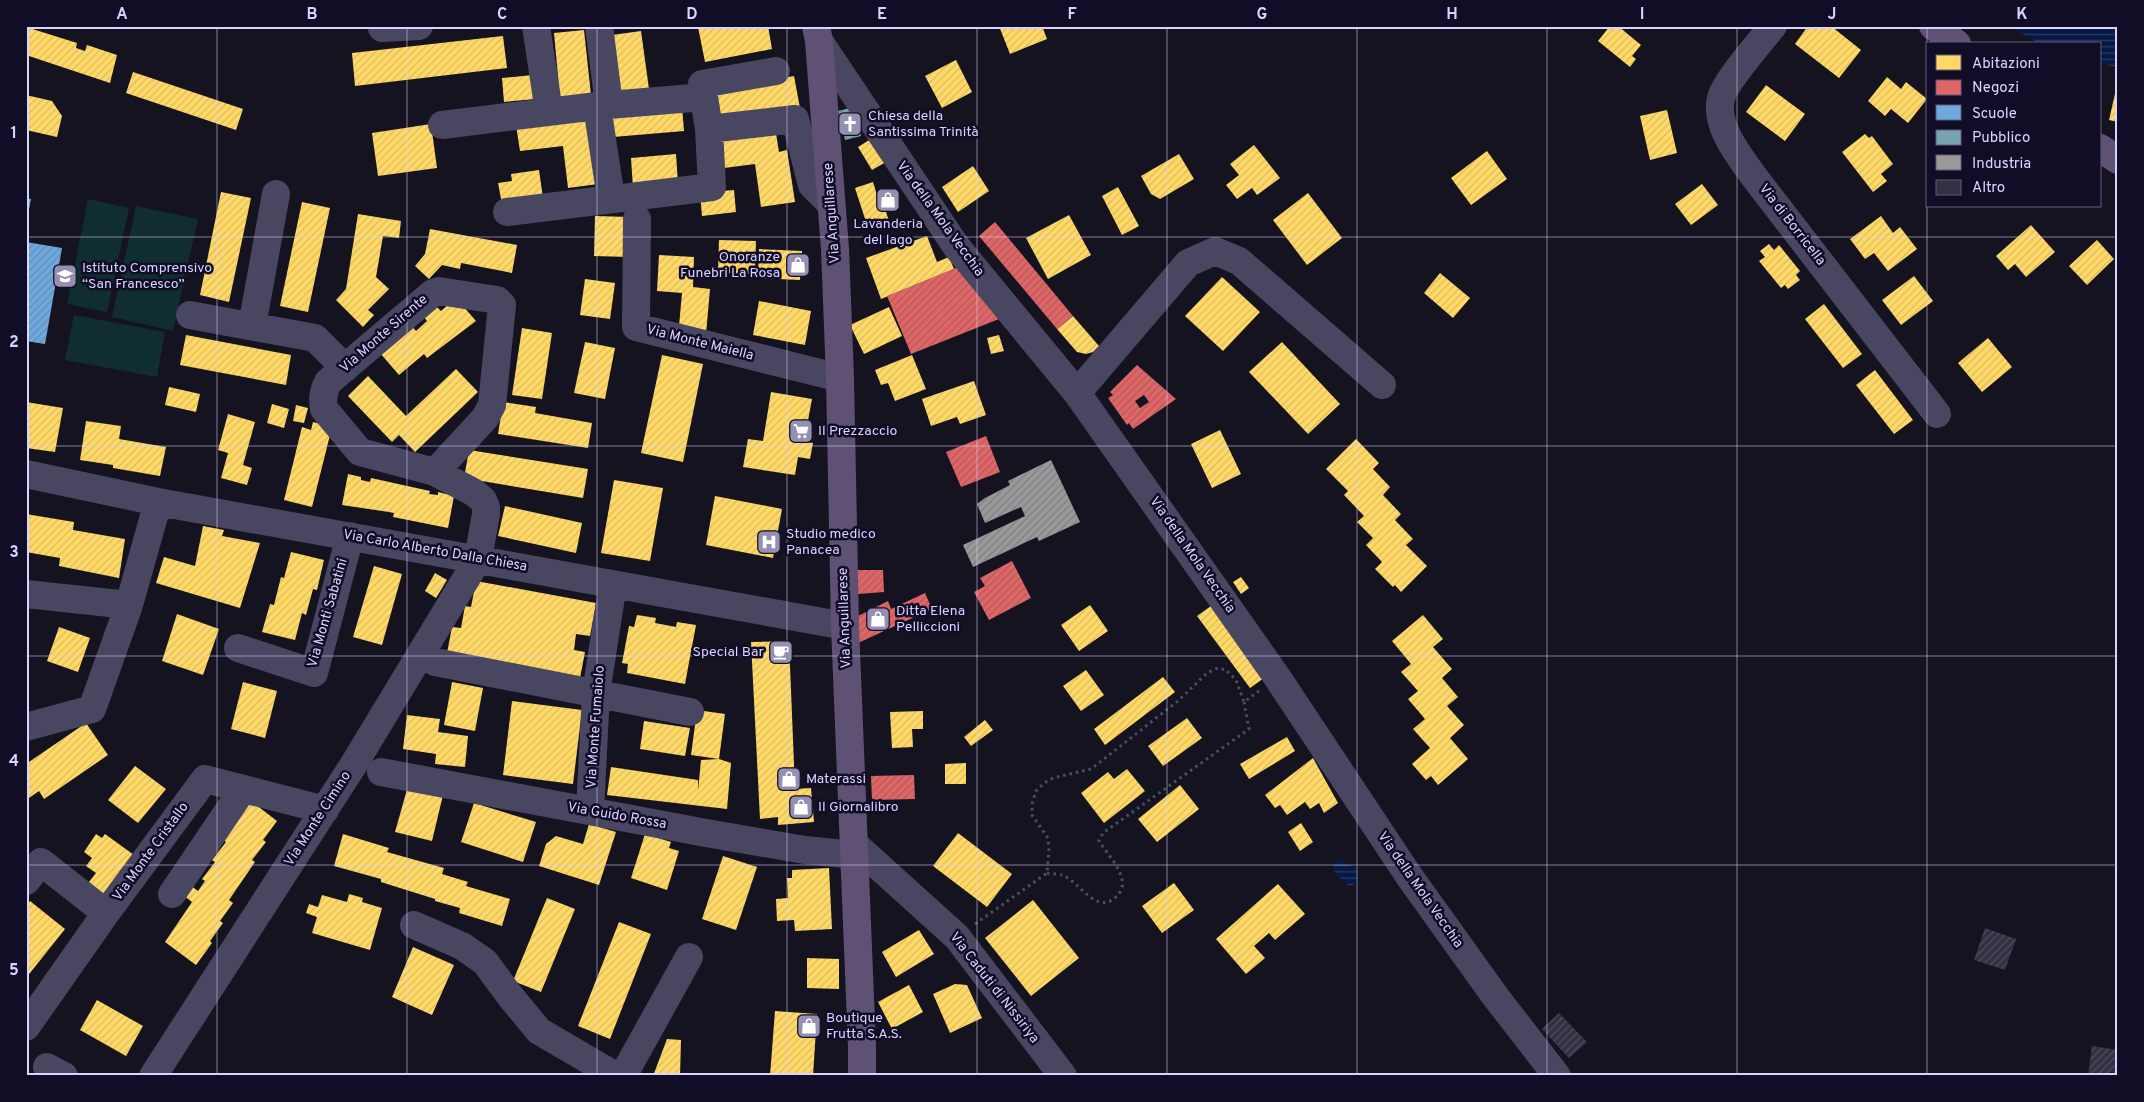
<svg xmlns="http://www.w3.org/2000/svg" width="2144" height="1102" viewBox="0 0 2144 1102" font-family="Overpass,sans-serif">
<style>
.green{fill:#102e30}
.water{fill:url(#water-rules)}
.homes{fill:url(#homes-hatch)}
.shops{fill:url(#shops-hatch);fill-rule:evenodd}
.schools{fill:url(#schools-hatch)}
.public{fill:url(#public-hatch)}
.industry{fill:url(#industry-hatch)}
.building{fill:url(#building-hatch)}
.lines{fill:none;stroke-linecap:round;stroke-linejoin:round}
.path{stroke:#445262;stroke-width:3;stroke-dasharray:2.5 4;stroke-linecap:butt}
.minor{stroke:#494662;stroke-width:28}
.major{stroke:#5e5173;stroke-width:28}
.grid{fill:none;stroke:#dad3ff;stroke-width:1;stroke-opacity:0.55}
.labels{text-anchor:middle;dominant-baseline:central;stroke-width:5;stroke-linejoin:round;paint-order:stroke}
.poi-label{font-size:14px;fill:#dad3ff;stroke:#120d27;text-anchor:start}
.street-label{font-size:14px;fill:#dad3ff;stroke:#120d27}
.neatline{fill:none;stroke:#dad3ff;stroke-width:2}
.grid-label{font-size:16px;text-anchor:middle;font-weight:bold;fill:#dad3ff}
</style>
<defs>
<pattern id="water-rules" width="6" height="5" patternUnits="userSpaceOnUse" patternTransform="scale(1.25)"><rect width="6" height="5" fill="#061945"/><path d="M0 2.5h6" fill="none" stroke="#2a3a61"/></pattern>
<pattern id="homes-hatch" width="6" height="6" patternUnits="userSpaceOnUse" patternTransform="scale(1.25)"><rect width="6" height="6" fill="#ffd966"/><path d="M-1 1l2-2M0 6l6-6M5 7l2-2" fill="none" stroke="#d9ba61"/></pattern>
<pattern id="shops-hatch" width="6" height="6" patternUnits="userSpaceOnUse" patternTransform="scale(1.25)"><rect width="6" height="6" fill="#e06666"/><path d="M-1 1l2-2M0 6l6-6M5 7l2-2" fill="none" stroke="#b05a5e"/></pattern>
<pattern id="schools-hatch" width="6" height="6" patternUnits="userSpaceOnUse" patternTransform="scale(1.25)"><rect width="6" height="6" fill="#6fa8dc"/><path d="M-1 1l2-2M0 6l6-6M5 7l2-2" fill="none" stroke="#648eb8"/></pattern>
<pattern id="public-hatch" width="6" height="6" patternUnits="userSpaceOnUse" patternTransform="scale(1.25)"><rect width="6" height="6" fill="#76a5af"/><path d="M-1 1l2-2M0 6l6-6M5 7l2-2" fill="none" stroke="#668691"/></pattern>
<pattern id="industry-hatch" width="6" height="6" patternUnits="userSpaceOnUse" patternTransform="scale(1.25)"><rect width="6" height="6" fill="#999"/><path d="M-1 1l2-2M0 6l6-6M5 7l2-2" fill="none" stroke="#7f7e82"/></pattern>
<pattern id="building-hatch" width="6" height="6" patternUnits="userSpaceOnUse" patternTransform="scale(1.25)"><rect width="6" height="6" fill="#343043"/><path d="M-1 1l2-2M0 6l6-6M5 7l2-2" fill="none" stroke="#514d5f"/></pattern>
</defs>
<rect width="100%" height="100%" fill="#161321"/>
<!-- green -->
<path class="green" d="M88 199 129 208 107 312 67 304Z
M136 206 198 219 173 331 112 317Z
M74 315 165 332 157 377 65 360Z"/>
<!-- water -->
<path class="water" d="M2007 26H2118V68L2100 63V44H2041Z
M1337 860 1345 861 1357 870 1358 878 1355 884 1349 886 1335 873 1333 866Z"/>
<!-- homes -->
<path class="homes" d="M768 26 772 49 705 62 698 27Z
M999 26H1042L1047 39 1010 54Z
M1610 26H1618L1641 45 1632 56 1636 59 1630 67 1598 41Z
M1808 26H1831L1861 50 1839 78 1795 44Z
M26 27 77 43 76 48 85 51 87 45 117 55 110 83 26 55Z
M584 30 591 95 560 98 554 33Z
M641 31 649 89 620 93 612 35Z
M503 36 507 68 355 86 352 53Z
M956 60 972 92 942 108 925 76Z
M133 72 243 109 236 130 126 93Z
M533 75 535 99 504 102 502 78Z
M794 76 800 108 717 123 711 91Z
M1887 77 1901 89 1906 82 1927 99 1908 123 1891 109 1885 116 1868 101Z
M1766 85 1805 114 1785 141 1746 112Z
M2115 94 2118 95V122L2109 120Z
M26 95 52 101 62 116 57 137 26 130Z
M682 107 684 131 613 137 611 113Z
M1667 110 1677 153 1650 160 1640 116Z
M589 116 598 184 568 188 563 146 520 151 516 125Z
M431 124 437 168 378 176 372 133Z
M775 127 779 152 787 150 795 202 761 207 755 164 716 169 711 136Z
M1865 134 1869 138 1872 136 1893 164 1881 174 1887 181 1873 192 1842 152Z
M871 139 886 162 872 170 858 147Z
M1254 145 1280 178 1257 195 1252 188 1237 199 1226 185 1239 175 1230 164Z
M1487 151 1507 179 1471 205 1451 178Z
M676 154 678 184 633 188 631 158Z
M1179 154 1194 179 1160 199 1151 194 1141 176Z
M973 166 989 191 958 212 942 187Z
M539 170 543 198 502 204 498 183 512 181 511 174Z
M873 182 877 195 892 190 898 208 886 212 889 221 868 228 855 188Z
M1702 184 1718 205 1691 225 1675 204Z
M1118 187 1139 226 1122 235 1102 196Z
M734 190 736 212 702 216 700 193Z
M221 192 251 198 229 302 200 295Z
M1308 193 1342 238 1307 265 1273 220Z
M302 202 330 208 308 312 280 306Z
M358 214 401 221 399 238 383 236 376 277 389 289 368 310 374 315 363 327 336 300 346 289Z
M1069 215 1091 255 1048 279 1026 238Z
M595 216 630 217 629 257 594 256Z
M1881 216 1893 233 1900 227 1917 249 1888 271 1874 253 1865 259 1850 239Z
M2031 225 2055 252 2026 277 2015 264 2008 270 1996 256Z
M430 229 517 245 512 273 461 263 460 269 442 265 429 279 415 266 425 254Z
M927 236 937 262 949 257 954 269 881 299 866 258Z
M719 240 756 241 755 274 718 273Z
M2097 240 2114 259 2087 285 2069 266Z
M1769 244 1774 250 1779 245 1800 271 1796 275 1800 280 1788 289 1785 285 1781 288 1759 261 1765 257 1760 251Z
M759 249 802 251 800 280 758 278Z
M659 255 694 257 693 287 710 289 706 334 679 326 682 293 657 291Z
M1440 273 1470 298 1453 318 1424 293Z
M1914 276 1933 301 1901 325 1882 300Z
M1222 277 1260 312 1223 351 1185 316Z
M585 279 615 283 610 319 580 315Z
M456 298 476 321 427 358 424 354 399 375 380 353 410 324 416 331 427 321 424 317 436 306 441 311Z
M759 301 811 311 805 345 753 335Z
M1824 304 1862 354 1843 368 1805 319Z
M889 307 902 336 864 354 850 325Z
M1073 316 1099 346 1093 352 1086 354 1077 352 1057 329Z
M522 328 552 333 542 399 512 395Z
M186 335 291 355 286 385 180 365Z
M999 335 1004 351 991 354 987 338Z
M1988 338 2012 367 1982 392 1958 363Z
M585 342 615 348 605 399 574 393Z
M1282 342 1340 404 1308 434 1249 372Z
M662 355 703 364 683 462 641 453Z
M912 355 926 389 895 401 888 383 881 385 875 370Z
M456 369 478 392 415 452 399 435 392 442 348 396 368 376 406 416Z
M1875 370 1913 420 1894 434 1856 385Z
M974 381 986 415 960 424 957 417 931 426 922 399Z
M169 387 200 394 196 412 165 405Z
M771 392 812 399 804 442 813 443 810 459 798 457 795 475 743 467 748 439 763 441Z
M26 402 63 408 55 452 26 448Z
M503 402 536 407 535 413 592 423 588 448 498 434Z
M272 404 289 409 284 428 267 423Z
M296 405 308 408 304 423 293 421Z
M228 414 255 422 243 465 252 468 247 485 221 478 228 453 218 450Z
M86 421 121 426 119 439 166 447 160 476 113 468V465L80 460Z
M313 422 332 427 312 507 284 500 302 427 311 430Z
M1220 430 1241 474 1212 488 1191 444Z
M1356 439 1379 463 1373 469 1390 487 1383 495 1401 514 1395 520 1413 539 1406 545 1427 566 1401 592 1395 585 1393 587 1375 569 1382 562 1366 545 1373 538 1357 522 1364 516 1344 495 1348 491 1326 469Z
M469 450 588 469 583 498 464 478Z
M348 474 361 477V480L370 482 371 478 430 491 429 494 438 495V492L454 496 448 528 393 517 394 513 389 512 342 505Z
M614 480 663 488 650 561 601 553Z
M715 496 782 509 773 558 706 545Z
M505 506 582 523 576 553 498 536Z
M26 514 74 522 73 530 125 539 119 578 59 566 60 558 26 552Z
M203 526 224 530 222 536 260 543 240 608 156 583 164 557 195 566Z
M291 552 324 560 317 590 313 589 306 615 302 613 295 640 262 632 270 604 274 605 281 577 284 578Z
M374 566 402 574 382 645 353 637Z
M435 573 447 580 436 598 425 591Z
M1241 577 1249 588 1241 594 1233 582Z
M476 581 596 603 590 636 576 634 574 650 585 652 580 678 447 653 452 627 461 628 465 606 471 607Z
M1090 605 1108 631 1079 651 1061 625Z
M1211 606 1264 678 1250 688 1197 616Z
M177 614 219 629 203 675 162 661Z
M637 615 656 618 655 623 676 627 677 622 696 625 685 684 627 673 628 664 622 663 629 626 634 627Z
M1423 615 1443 639 1433 647 1452 669 1442 678 1458 697 1447 706 1464 725 1450 738 1468 759 1438 785 1431 776 1426 780 1412 764 1430 748 1413 729 1425 719 1408 699 1418 691 1401 672 1411 664 1392 641Z
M59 627 90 638 78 672 47 661Z
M789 641 795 789 811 788 814 822 778 825V817L760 819 751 642Z
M1086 670 1104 695 1081 711 1063 686Z
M1163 677 1175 692 1105 745 1094 729Z
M243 682 277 691 265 738 231 729Z
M452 682 483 688 475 731 444 725Z
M512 701 582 710 573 784 503 775Z
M697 710 725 714 719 759 691 755Z
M923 711V729H912L913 747 892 748 890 712Z
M407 715 440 719 438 732 468 736 465 767 435 764 436 754 403 749Z
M1187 718 1202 738 1163 766 1148 746Z
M985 720 993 730 971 746 964 737Z
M644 721 690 728 685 756 640 749Z
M86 723 108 755 44 799 39 791 26 800V764Z
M1287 737 1295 751 1249 779 1240 764Z
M1313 758 1338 803 1324 813 1319 803 1310 809 1305 802 1287 815 1280 805 1275 808 1265 795Z
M719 759 731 763 727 809 607 795 611 767 698 780V791L701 760Z
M966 763V784H945V764Z
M135 766 166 789 138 823 108 800Z
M1127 769 1145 791 1104 823 1081 793 1108 772 1114 779Z
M1180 785 1199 809 1157 842 1138 819Z
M408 786 443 795 432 841 395 832Z
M247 798 277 821 263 840 266 842 252 860 255 862 229 900 233 903 220 921 223 923 210 941 212 943 196 965 165 942 192 902 183 895 190 885 198 891 205 881 202 879 215 862 212 860 226 842 222 839Z
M474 803 536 822 523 862 461 842Z
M1301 823 1313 842 1300 851 1288 832Z
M589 824 616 832 599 885 539 866 546 844 556 836 583 844Z
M958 833 1012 874 987 907 933 866Z
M96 834 102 838 105 834 134 855 102 900 85 887 96 873 86 866 92 858 84 852Z
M343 834 389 848 387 852 444 868 442 874 468 882 466 886 510 899 502 926 459 913 460 908 435 901V899L381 882V879L334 866Z
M645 834 671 842 669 848 679 851 667 890 631 878Z
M723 856 757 867 736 930 702 919Z
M829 868 832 929 795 931 794 920 777 921 776 899 788 898 787 878H792V870Z
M1174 883 1194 910 1162 933 1142 906Z
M1278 884 1305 914 1275 940 1269 933 1254 946 1265 958 1246 974 1216 939Z
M349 894 363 898 362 902 382 908 370 950 312 933 317 917 306 913 309 904 318 907 322 895 347 902Z
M547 898 575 909 541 992 513 981Z
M1033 900 1079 958 1031 996 985 938Z
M30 901 65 929 26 978V906Z
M619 922 651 934 610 1039 578 1026Z
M919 930 934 954 896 977 882 952Z
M413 947 454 965 432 1015 392 997Z
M807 958 839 959V989L807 988Z
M955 984 967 985 982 1018 950 1033 933 994Z
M909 985 923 1012 892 1029 878 1002Z
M97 1000 143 1026 126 1056 80 1030Z
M775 1011 817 1014 813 1076H770Z
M667 1039 681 1040 680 1076H653Z"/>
<!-- shops -->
<path class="shops" d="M995 222 1073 316 1057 329 979 236Z
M963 265 1004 317 911 354 887 296Z
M1137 365 1176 399 1133 429 1129 423 1127 425 1108 398 1113 395 1110 392ZM1144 395 1149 402 1140 408 1135 401Z
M986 436 1000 472 961 487 946 452Z
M1012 561 1031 598 989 620 974 592 985 586 980 578Z
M857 570H883L884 592 858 594Z
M925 593 932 609 858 643V616L888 601 891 609Z
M914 775 915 799 872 800 871 776Z"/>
<!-- schools -->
<path class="schools" d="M26 198 31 199 27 220H26Z
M26 242 62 248 45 344 26 341Z"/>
<!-- public -->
<path class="public" d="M854 107 861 136 845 140 838 111Z"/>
<!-- industry -->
<path class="industry" d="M1051 460 1080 522 1039 541 1037 537 973 567 963 545 1025 516 1021 507 985 523 977 504 985 498 1010 485 1008 481Z"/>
<!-- building -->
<path class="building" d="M1985 928 2016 939 2005 970 1974 960Z
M1559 1013 1587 1042 1569 1058 1542 1029Z
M2092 1046 2118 1050V1073L2110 1072V1076H2088Z"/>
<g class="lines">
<!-- path -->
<path class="path" d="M1047 873C1052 874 1058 874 1062 875 1081 882 1099 921 1120 892 1130 877 1107 854 1099 841L1103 833 1249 729 1244 702
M975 924 1047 873 1049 850 1048 838 1032 815V804L1036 791 1044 783 1053 778 1091 769 1178 701 1207 673 1218 668 1226 670 1236 680 1244 702 1259 691"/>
<!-- minor -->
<path class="minor" d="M536 26 549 112
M599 26 609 105
M1773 26C1760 42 1725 82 1721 98 1714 126 1740 157 1755 178L1937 414
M382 28 419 26
M819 41 956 246 1077 393 1277 677 1409 876 1495 996 1557 1076
M597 106 611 199
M442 125 597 106 704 97
M709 129 795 119 812 185 831 204
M507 212 712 187 709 129 702 84 776 71
M637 219 636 327 840 378
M190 315 315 338 345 368
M252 326 276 194
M1077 393 1188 263 1215 251 1239 261 1382 385
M26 474 158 502 845 626
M26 594 129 605 92 709 26 727
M129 605 158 502
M238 648 314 673 350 536
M435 662 690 712
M381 772 706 833 805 850 854 855
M590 811 596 693 613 584
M854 844 957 937 1063 1076
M26 881 41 862 106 913
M172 894 243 789
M414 925 462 946 485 962 510 996 539 1031 616 1076
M26 1027 106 913 205 779 325 810
M47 1067 64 1076
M153 1076 354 764 478 559 486 514V507L483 500 473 492 435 472 360 452 324 409C322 399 323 391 328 382L433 293 439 291 497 300 502 305 492 405 485 418 435 472
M623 1076 689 957"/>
<!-- major -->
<path class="major" d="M816 26 819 41 835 249 840 378 845 626 862 1047V1076
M1933 26 1957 44
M2100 148 2118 160"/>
</g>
<!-- grid -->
<path class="grid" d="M217 26V1076M407 26V1076M597 26V1076M787 26V1076M977 26V1076M1167 26V1076M1357 26V1076M1547 26V1076M1737 26V1076M1927 26V1076M26 237H2118M26 446H2118M26 656H2118M26 865H2118"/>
<!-- icons -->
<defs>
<g id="church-square" transform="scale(1.25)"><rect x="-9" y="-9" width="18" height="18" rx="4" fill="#9590b1" stroke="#120d27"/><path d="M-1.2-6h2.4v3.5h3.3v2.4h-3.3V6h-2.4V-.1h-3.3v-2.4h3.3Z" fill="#fff"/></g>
<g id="shop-square" transform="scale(1.25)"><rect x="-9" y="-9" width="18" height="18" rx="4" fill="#9590b1" stroke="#120d27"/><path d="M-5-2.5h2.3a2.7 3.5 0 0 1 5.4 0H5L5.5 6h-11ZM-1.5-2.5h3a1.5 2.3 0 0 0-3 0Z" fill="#fff"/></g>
<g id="school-square" transform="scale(1.25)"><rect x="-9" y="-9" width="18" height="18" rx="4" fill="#9590b1" stroke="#120d27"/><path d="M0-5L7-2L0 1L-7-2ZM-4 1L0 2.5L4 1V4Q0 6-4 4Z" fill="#fff"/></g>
<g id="supermarket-square" transform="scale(1.25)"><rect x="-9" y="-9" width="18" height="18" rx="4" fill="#9590b1" stroke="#120d27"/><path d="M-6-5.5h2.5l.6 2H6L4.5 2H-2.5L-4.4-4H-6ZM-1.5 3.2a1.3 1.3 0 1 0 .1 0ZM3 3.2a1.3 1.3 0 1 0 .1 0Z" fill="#fff"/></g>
<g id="hospital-square" transform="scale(1.25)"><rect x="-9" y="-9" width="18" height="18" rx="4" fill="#9590b1" stroke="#120d27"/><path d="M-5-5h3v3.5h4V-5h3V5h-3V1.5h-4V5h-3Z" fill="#fff"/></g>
<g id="cafe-square" transform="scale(1.25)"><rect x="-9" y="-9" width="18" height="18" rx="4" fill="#9590b1" stroke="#120d27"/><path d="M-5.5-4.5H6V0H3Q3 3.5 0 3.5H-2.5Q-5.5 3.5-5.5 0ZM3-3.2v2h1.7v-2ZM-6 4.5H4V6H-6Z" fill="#fff"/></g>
</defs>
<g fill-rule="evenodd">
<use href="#church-square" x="850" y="124"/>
<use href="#shop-square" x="888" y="200"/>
<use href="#shop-square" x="798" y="265"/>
<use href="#school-square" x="65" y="276"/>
<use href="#supermarket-square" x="801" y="431"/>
<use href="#hospital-square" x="769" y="542"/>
<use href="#shop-square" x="878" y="619"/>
<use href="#cafe-square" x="781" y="652"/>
<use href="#shop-square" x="789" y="779"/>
<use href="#shop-square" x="801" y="807"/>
<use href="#shop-square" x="809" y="1026"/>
</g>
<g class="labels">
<!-- poi labels -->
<g class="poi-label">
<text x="868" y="116">Chiesa della<tspan x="868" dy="16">Santissima Trinità</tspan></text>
<text x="888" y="224" text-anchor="middle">Lavanderia<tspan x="888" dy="16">del lago</tspan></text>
<text x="780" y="257" text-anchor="end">Onoranze<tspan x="780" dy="16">Funebri La Rosa</tspan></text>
<text x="82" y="268">Istituto Comprensivo<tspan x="82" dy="16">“San Francesco”</tspan></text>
<text x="818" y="431">Il Prezzaccio</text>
<text x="786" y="534">Studio medico<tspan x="786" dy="16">Panacea</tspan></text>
<text x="896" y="611">Ditta Elena<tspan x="896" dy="16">Pelliccioni</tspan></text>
<text x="764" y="652" text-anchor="end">Special Bar</text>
<text x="806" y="779">Materassi</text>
<text x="818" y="807">Il Giornalibro</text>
<text x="826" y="1018">Boutique<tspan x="826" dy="16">Frutta S.A.S.</tspan></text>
</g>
<!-- street labels -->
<g class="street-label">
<text transform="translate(832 213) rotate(-94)">Via Anguillarese</text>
<text transform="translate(940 219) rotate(54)">Via della Mola Vecchia</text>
<text transform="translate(1792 225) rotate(52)">Via di Borricella</text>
<text transform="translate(384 334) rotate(-41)">Via Monte Sirente</text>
<text transform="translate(700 343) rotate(14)">Via Monte Maiella</text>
<text transform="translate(435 551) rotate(10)">Via Carlo Alberto Dalla Chiesa</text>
<text transform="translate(1192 555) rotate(55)">Via della Mola Vecchia</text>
<text transform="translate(328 613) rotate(-74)">Via Monti Sabatini</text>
<text transform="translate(845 618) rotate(-92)">Via Anguillarese</text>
<text transform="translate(596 727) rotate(-86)">Via Monte Fumaiolo</text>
<text transform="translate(617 816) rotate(10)">Via Guido Rossa</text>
<text transform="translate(318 819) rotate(-57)">Via Monte Cimino</text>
<text transform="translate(151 852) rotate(-54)">Via Monte Cristallo</text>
<text transform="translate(1420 890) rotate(55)">Via della Mola Vecchia</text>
<text transform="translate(994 988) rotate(52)">Via Caduti di Nissiriya</text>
</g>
</g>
<!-- border -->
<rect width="2144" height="1102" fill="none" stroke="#120d27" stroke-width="55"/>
<!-- legend -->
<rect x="1926" y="42" width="175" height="165" fill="#120d27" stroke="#625c7d"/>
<rect x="1936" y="55" width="25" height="15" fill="#ffd966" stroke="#625c7d"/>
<text x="1972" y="68" font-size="15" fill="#dad3ff">Abitazioni</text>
<rect x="1936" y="80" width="25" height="15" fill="#e06666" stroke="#625c7d"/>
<text x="1972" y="92" font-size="15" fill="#dad3ff">Negozi</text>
<rect x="1936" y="105" width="25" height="15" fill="#6fa8dc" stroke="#625c7d"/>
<text x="1972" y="118" font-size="15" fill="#dad3ff">Scuole</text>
<rect x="1936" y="130" width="25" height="15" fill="#76a5af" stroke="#625c7d"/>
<text x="1972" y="142" font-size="15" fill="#dad3ff">Pubblico</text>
<rect x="1936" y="155" width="25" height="15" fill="#999999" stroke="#625c7d"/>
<text x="1972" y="168" font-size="15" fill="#dad3ff">Industria</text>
<rect x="1936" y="180" width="25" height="15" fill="#343043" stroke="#625c7d"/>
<text x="1972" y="192" font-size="15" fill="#dad3ff">Altro</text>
<rect x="28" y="28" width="2088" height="1046" class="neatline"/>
<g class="grid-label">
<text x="122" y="19">A</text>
<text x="312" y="19">B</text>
<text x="502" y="19">C</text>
<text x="692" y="19">D</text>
<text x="882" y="19">E</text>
<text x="1072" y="19">F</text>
<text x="1262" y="19">G</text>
<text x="1452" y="19">H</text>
<text x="1642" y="19">I</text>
<text x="1832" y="19">J</text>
<text x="2022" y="19">K</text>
<text x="14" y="138">1</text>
<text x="14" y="347">2</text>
<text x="14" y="557">3</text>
<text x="14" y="766">4</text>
<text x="14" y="975">5</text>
</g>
</svg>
